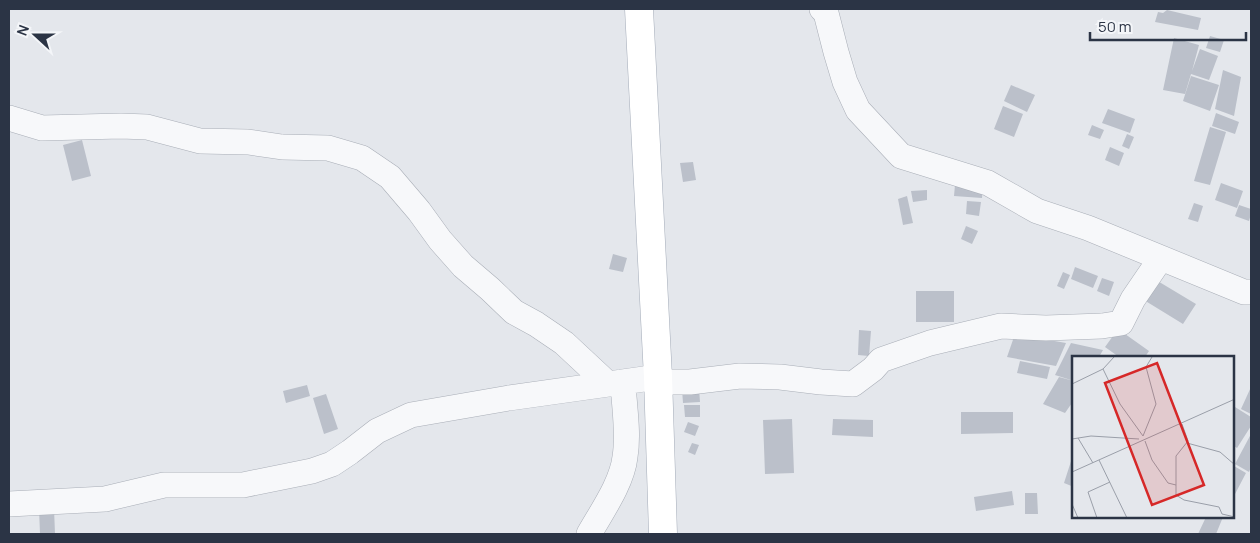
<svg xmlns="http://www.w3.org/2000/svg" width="1260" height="543" viewBox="0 0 1260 543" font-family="Manrope,sans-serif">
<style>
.building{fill:#bbc0ca}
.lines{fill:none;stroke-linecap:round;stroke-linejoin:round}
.minor-casing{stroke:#a9aeb7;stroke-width:26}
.primary-casing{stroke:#a3abb8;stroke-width:29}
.minor{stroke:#f7f8fa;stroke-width:25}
.primary{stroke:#fff;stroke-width:28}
.inset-road{fill:none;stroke:#9a9fa9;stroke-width:1}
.view{fill:#d62828;fill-opacity:0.15;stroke:#d62828;stroke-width:2.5}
.inset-edge{fill:none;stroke:#2b3445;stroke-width:2.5}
</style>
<rect width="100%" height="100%" fill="#e4e7ec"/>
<!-- building -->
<path class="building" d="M1167 10 1201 18 1198 30 1155 22 1158 12 1163 13Z
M1210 36 1224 40 1220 52 1206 48Z
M1174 38 1199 45 1192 71 1200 49 1218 56 1209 80 1191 74 1185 94 1163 90Z
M1223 70 1241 77 1234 116 1215 109Z
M1191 76 1219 85 1210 111 1183 101Z
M1011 85 1035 95 1027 112 1004 101Z
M1003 106 1023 114 1014 137 994 129Z
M1108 109 1135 119 1130 133 1102 123Z
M1216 113 1239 122 1235 134 1212 126Z
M1092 125 1104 130 1100 139 1088 135Z
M1210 127 1226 132 1210 185 1194 181Z
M1127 134 1134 137 1129 149 1122 146Z
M82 140 91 176 72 181 63 145Z
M1110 147 1124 153 1119 166 1105 160Z
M693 162 696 180 683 182 680 163Z
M1221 183 1243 191 1237 208 1215 200Z
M955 185 983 187 982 198 954 196Z
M927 190V200L913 202 911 191Z
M907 196 913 223 903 225 898 199Z
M967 201 981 202 979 216 966 214Z
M1194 203 1203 206 1198 222 1188 219Z
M1239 205 1251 209V214L1249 221 1235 216Z
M966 226 978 231 972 244 961 239Z
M613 254 627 258 623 272 609 269Z
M1075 267 1098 276 1093 288 1071 279Z
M1063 272 1070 275 1064 289 1057 286Z
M1151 277 1196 304 1183 324 1139 297Z
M1102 278 1114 282 1109 296 1097 291Z
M916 291H954V322H916Z
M1118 329 1149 351 1145 357H1119L1105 347Z
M859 330 871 331 869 356 858 355Z
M1015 334 1066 343 1056 366 1007 357Z
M1071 343 1103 350 1099 357H1074V381L1055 375Z
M1020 361 1050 367 1047 379 1017 373Z
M1059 377 1074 381V400L1065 413 1043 404Z
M307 385 310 396 286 403 283 391Z
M1251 387V414L1241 409Z
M699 388 700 402 683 403 682 389Z
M326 394 338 429 324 434 313 398Z
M684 405H700V417H685Z
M1235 407 1251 417V426L1237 448 1234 446V408Z
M961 412H1013V433L961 434Z
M792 419 794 473 765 474 763 420Z
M833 419 873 420V437L832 435Z
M688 422 699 426 695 436 684 432Z
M1251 434V467L1249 472 1235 464Z
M692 443 699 445 695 455 688 452Z
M1073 455H1074V487L1064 483Z
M1234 466 1246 473 1234 496Z
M1012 491 1014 505 976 511 974 497Z
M1025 493H1037L1038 514H1025Z
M39 508H54L55 534H40Z
M1206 517H1223L1216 534H1198Z"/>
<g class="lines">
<!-- minor casing -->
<g class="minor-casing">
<path id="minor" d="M822 9 826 13 836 52 845 82 858 110 901 156 988 183 1037 211 1088 228 1244 292H1251
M9 118 42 128 121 126 147 127 200 141 248 142 282 147 328 148 362 158 390 177 419 211 440 240 463 266 490 289 514 312 536 324 564 343 608 384
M657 382H690L740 376 780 377 821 382 853 384 873 369 881 360 930 343 1001 326 1046 328 1102 326 1121 323 1133 299 1161 258
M9 504 105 499 164 485H243L312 471 332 464 350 452 377 431 411 415 509 398 658 377
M589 534C602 511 622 483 625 457 629 432 624 406 623 382"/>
</g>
<!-- primary casing -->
<g class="primary-casing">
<path id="primary" d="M639 9 658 377 663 534"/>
</g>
<!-- minor -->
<use href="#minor" class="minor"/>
<!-- primary -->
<use href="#primary" class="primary"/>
</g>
<!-- overview -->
<g transform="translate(1072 356)">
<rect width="162" height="162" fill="#e4e7ec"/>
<path class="inset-road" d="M31 13 48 48 71 80M0 28 31 13 42 1M110 68 116 85 104 100V139L112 144 147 151 150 158 163 161M71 80 84 48 74 11 80 1M6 82 21 107M0 83 19 80 67 83M73 85 80 104 96 127 104 129M115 87 148 96 163 109M27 104 55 162M0 116 163 43M0 148 6 162M25 162 16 136 38 126"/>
<path class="view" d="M85 7 132 129 80 149 33 27Z"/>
<rect width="162" height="162" class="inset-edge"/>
</g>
<!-- border -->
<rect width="1260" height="543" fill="none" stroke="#2b3445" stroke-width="20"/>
<!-- north arrow -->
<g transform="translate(35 35) rotate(291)" stroke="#f4f6f9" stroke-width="4" paint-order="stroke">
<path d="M0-4L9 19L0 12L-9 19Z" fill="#2b3445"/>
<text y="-8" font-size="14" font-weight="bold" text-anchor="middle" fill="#2b3445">N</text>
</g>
<!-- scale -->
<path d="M1090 32v8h156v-8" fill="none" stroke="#2b3445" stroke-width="2.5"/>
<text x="1098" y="32" font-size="15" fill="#2b3445" stroke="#f4f6f9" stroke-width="4" paint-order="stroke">50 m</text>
</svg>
